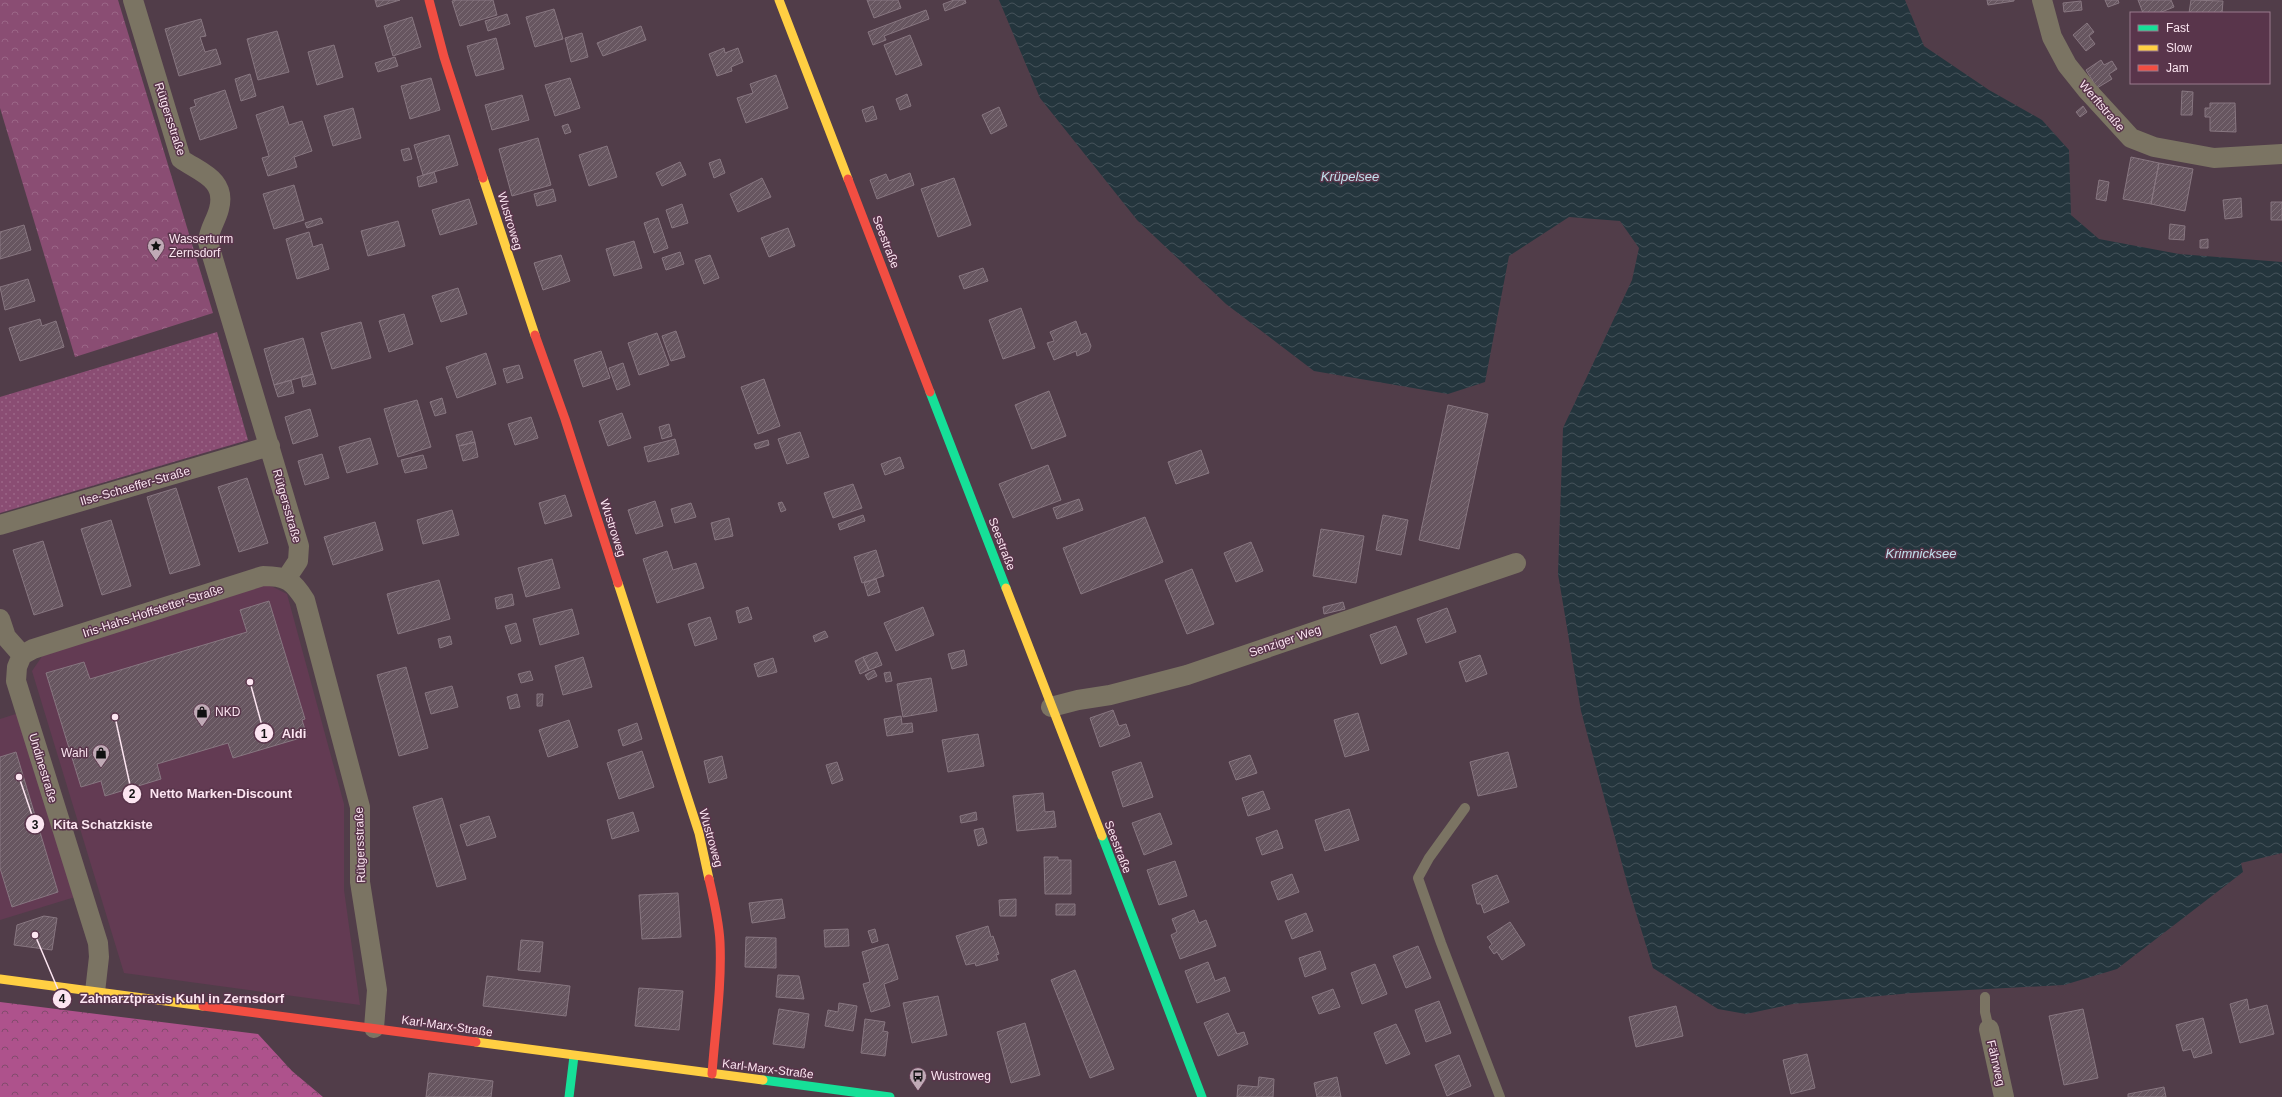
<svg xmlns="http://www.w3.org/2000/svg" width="2282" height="1097" viewBox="0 0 2282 1097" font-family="Arial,sans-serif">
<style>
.built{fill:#633b53}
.grass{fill:url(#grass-dots)}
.forest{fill:url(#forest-crowns)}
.park{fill:url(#park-crowns)}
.water{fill:url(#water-waves)}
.building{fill:url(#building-hatch);stroke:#887781}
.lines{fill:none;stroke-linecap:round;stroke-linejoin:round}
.lane{stroke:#7b7463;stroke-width:10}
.street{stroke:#7b7463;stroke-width:20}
.fast{stroke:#16e098;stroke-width:9}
.slow{stroke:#ffcf43;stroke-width:9}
.jam{stroke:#f24e42;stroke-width:9}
.labels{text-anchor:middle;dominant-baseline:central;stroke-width:3;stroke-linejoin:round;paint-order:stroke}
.street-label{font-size:12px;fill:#fce5f1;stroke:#59354b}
.poi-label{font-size:12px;fill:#fce5f1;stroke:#59354b;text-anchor:start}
.water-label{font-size:13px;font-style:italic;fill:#c2e1ed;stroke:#59354b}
.leader{fill:none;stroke:#fce5f1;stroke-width:1.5}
.callout-dot{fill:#fce5f1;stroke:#59354b;stroke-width:1.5}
.mark-label{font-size:12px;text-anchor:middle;font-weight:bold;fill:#111}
.callout-label{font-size:13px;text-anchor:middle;font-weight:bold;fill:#fce5f1;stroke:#59354b;stroke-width:3;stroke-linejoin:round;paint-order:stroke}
</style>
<defs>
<pattern id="grass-dots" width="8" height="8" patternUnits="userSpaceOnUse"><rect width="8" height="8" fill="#8a4d73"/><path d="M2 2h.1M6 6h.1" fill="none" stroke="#9b6687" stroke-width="1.8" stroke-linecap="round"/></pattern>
<pattern id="forest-crowns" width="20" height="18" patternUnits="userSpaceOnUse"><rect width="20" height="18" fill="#ae528c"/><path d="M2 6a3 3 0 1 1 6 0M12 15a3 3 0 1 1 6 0" fill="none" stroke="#824c6d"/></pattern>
<pattern id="park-crowns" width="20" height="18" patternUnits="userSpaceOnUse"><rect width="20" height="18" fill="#8a4d73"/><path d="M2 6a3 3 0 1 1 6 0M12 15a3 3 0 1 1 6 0" fill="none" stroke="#9b6687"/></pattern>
<pattern id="water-waves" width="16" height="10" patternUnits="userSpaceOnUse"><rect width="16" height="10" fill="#24353d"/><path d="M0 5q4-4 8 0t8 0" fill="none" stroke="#45525a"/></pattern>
<pattern id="building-hatch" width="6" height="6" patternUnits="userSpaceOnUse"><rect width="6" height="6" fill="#675660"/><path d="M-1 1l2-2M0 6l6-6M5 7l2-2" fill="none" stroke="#7e6e77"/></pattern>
</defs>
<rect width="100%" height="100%" fill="#513d49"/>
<!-- built -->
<path class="built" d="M265 583 287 594 344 804V890L360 1005 124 973 32 671 45 652Z
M19 713 75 897 0 920V719Z"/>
<!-- grass -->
<path class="grass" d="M217 332 248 440 0 513V397Z"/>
<!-- forest -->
<path class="forest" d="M0 1002 258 1034 292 1071 323 1097H0Z"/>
<!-- park -->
<path class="park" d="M0 0H118L213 313 75 357 0 108Z"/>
<!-- water -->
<path class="water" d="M999 0H1905L1924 46 1989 90 2042 120 2069 150 2071 215 2099 239 2179 254 2282 262V853L2241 863 2243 872 2117 969 2064 985 1912 993 1793 1004 1746 1014 1718 1009 1653 968 1629 890 1581 711 1558 574 1563 428 1632 280 1639 248 1620 221 1569 217 1509 256 1485 382 1448 394 1314 371 1226 304 1137 220 1040 98Z"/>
<!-- building -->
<path class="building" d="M375 0H400L377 7Z
M456 0H493L497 15 460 26 452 1Z
M867 0H898L901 8 874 18Z
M954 0H965L966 3 945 11 943 4Z
M1987 0H2014V1L1988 5Z
M2105 0H2118L2119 3 2108 7Z
M2138 0H2171L2174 7 2159 13H2143Z
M2191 0 2223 1 2222 13H2189Z
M2081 1 2082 10 2064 12 2063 3Z
M554 9 563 39 535 47 526 17Z
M926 10 929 19 884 36 886 40 873 45 868 32Z
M507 14 510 24 488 31 485 21Z
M412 17 421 47 393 56 384 26Z
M201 19 206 36 200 37 205 52 216 49 221 64 179 76 165 29Z
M2087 23 2094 32 2089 36 2095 44 2086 51 2073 35Z
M641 26 646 40 603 56 597 43Z
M277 31 289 72 258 80 247 39Z
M582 33 588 57 571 62 565 38Z
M910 35 922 65 896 75 884 45Z
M496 38 504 69 476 76 467 46Z
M334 45 343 77 317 85 308 52Z
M724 48 725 53 738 48 743 62 731 67 732 71 717 76 709 54Z
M395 57 398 66 378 72 375 63Z
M2101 60 2104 65 2112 61 2117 69 2109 74 2112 79 2097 88 2086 70Z
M250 74 256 96 241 101 235 79Z
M776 75 788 108 746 123 737 98 753 93 750 84Z
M431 78 440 110 410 119 401 86Z
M570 78 580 108 555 116 545 85Z
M225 90 237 128 200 140 190 108 196 106 194 100Z
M2182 91 2193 92 2192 115H2181Z
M907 94 911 106 900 110 896 99Z
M522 95 529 120 492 130 485 105Z
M2210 103H2235L2236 132 2210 131V117H2205V108H2210Z
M283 106 289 125 302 121 312 151 294 157 297 167 268 176 262 158 269 156 256 115Z
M873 106 877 119 866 122 862 110Z
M2083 106 2087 112 2080 117 2076 112Z
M999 107 1007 126 991 134 982 115Z
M353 108 361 138 333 146 324 116Z
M568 124 571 132 565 134 562 126Z
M449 135 458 165 423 175 414 145Z
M538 138 551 185 512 196 499 149Z
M607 146 617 177 589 186 579 155Z
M409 148 412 159 404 161 401 150Z
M2131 157 2159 163 2151 204 2123 199Z
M720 159 725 173 714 178 709 163Z
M680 162 686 175 662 186 656 173Z
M2159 163 2193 169 2185 211 2151 204Z
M434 172 437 182 419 187 417 177Z
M910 173 914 185 877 199 870 180 886 174 889 181Z
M762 178 771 197 738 212 730 194Z
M954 178 971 225 938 237 921 189Z
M2099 180 2109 182 2106 201 2096 199Z
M294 185 304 220 274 229 263 194Z
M553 189 556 201 537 206 534 194Z
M2241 198 2242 217 2225 219 2223 200Z
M469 199 477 224 440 235 432 210Z
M2271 202H2282V220H2271Z
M682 204 688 223 672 228 666 210Z
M321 218 323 223 307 228 305 223Z
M658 218 668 248 654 253 644 223Z
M398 221 405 246 368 256 361 231Z
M2170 224 2185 226 2184 240 2169 239Z
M24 225 31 250 0 259V232Z
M788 228 795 246 769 257 761 238Z
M309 232 313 247 322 244 329 269 297 279 286 239Z
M2208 239V248H2200V240Z
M634 241 642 268 614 276 606 249Z
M680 252 684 264 666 270 662 258Z
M561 255 570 281 543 290 534 263Z
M710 255 719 278 704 284 695 260Z
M983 268 988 281 964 289 959 276Z
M28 279 35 301 5 310 0 287Z
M458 288 467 314 441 322 432 296Z
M1021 308 1035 348 1003 359 989 320Z
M404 314 413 344 389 352 379 321Z
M40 319 42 326 56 321 64 347 20 361 9 328Z
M1076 321 1081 335 1086 333 1091 346 1089 351 1077 356 1076 351 1054 360 1047 343 1054 341 1050 332Z
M361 322 371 358 332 369 321 333Z
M676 331 685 357 671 361 662 336Z
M657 333 669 365 639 375 628 343Z
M303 338 313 374 274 385 264 349Z
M601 351 610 378 583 387 574 360Z
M486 353 496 384 457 398 446 367Z
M623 363 630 385 617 390 609 368Z
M519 365 523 378 507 383 503 369Z
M313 374 316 384 303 387 301 377Z
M764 379 780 426 758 434 741 387Z
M291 380 294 393 278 397 274 385Z
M1049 391 1066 436 1032 449 1015 405Z
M442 398 446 413 435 416 430 402Z
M417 400 431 447 398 457 384 409Z
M1448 405 1488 414 1459 549 1419 540Z
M310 409 318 436 293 444 285 417Z
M622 413 631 438 608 446 599 421Z
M531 417 538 438 515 445 508 424Z
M669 424 672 436 662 439 659 427Z
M472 431 475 442 459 446 456 435Z
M800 432 809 457 787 464 778 439Z
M370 438 378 464 347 473 339 447Z
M675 439 679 454 648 462 644 447Z
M768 440 769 445 756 449 754 444Z
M475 442 478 457 463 461 459 446Z
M1201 450 1209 473 1176 484 1168 462Z
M322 454 329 478 305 485 298 461Z
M423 455 427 468 405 473 401 460Z
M900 457 904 468 885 475 881 464Z
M1048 465 1061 500 1013 518 999 484Z
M247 478 268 543 239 552 218 487Z
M853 484 862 508 833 518 824 493Z
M176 488 200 565 170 574 147 497Z
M565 495 572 516 545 524 539 503Z
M1079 499 1083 510 1057 519 1053 508Z
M655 501 663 526 636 534 628 510Z
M782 502 786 510 781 512 778 503Z
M691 503 696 517 675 523 671 509Z
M452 510 459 535 423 544 417 520Z
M863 515 865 521 840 530 838 524Z
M1383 515 1408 520 1401 555 1376 550Z
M1145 517 1163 562 1081 594 1063 548Z
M729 518 733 536 715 540 711 523Z
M111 520 131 586 102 595 81 529Z
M375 522 383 550 333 565 324 537Z
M1321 529 1364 536 1356 583 1313 576Z
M43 541 63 606 34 615 13 550Z
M1251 542 1263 571 1236 582 1224 553Z
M876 550 884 576 862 583 854 557Z
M667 551 673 570 696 563 704 588 657 603 643 559Z
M552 559 560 588 526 597 518 568Z
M1192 569 1214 624 1187 634 1165 580Z
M876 579 880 592 868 596 864 583Z
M439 580 450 619 398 634 387 594Z
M512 594 514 605 497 609 495 598Z
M269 601 305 719 302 720 307 736 233 758 228 743 157 764 161 779 105 796 101 781 81 787 46 673 84 662 90 679 247 632 240 610Z
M1343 602 1345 609 1324 614 1323 607Z
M748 607 752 619 739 623 736 611Z
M923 607 934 635 896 651 884 623Z
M1447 608 1456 632 1426 643 1417 619Z
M572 609 579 634 540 645 533 619Z
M710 617 717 639 695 646 688 624Z
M516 623 521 641 511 644 505 626Z
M1396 626 1407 654 1381 664 1370 635Z
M825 631 828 637 815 642 813 636Z
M450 636 452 644 440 648 438 639Z
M964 650 967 665 952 669 948 654Z
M877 652 882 665 869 670 863 657Z
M1480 655 1487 674 1466 682 1459 662Z
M583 657 592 687 563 695 555 666Z
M863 657 869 670 860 674 855 661Z
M773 658 777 672 758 677 754 664Z
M406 667 428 748 399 756 377 675Z
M874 670 877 676 868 680 865 675Z
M530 671 533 680 521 683 518 674Z
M890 672 892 681 886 682 884 673Z
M931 678 937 711 903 717 897 684Z
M452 686 458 707 431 714 425 693Z
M517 694 520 707 510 709 507 697Z
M537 694H543L542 706H537Z
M1113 710 1119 726 1126 724 1130 736 1100 747 1090 718Z
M1358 713 1369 750 1345 757 1334 720Z
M901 716 902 724 912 723 913 732 887 736 884 719Z
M569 720 578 747 548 757 539 730Z
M637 723 642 739 623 746 618 730Z
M978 734 984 766 948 772 942 740Z
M642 751 654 787 619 799 607 763Z
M16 752 58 892 12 907 0 868V757Z
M1508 752 1517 787 1478 796 1470 762Z
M1250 755 1257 773 1236 780 1229 762Z
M722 756 727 778 709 783 704 761Z
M837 762 843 780 832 784 826 765Z
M1141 762 1153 797 1123 807 1112 772Z
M1263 791 1270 809 1248 816 1242 798Z
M1043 793 1045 812 1054 811 1056 827 1017 831 1013 796Z
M442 798 466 879 437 887 413 807Z
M1349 809 1359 840 1325 851 1315 820Z
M633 812 639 831 612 839 607 820Z
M976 812 977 820 961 823 960 816Z
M1160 813 1172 844 1144 855 1132 823Z
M489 816 496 837 467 846 460 825Z
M983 828 987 843 978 846 974 830Z
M1277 830 1283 848 1262 855 1256 838Z
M1044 857H1058V860H1071V894H1045Z
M1175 861 1187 896 1159 905 1147 870Z
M1292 874 1299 892 1278 900 1271 882Z
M1497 875 1509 902 1484 913 1481 904H1477L1472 885Z
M678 893 681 937 642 939 639 895Z
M782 899 785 918 752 923 749 903Z
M1016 899V916H1000L999 900Z
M1056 904H1075V915H1056Z
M1194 910 1199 923 1206 920 1216 946 1180 959 1171 935 1177 932 1172 919Z
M1306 913 1313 931 1292 939 1285 921Z
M44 916 57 918 52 950 14 945 17 925Z
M1510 922 1525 945 1502 960 1497 952 1494 954 1489 947 1492 944 1487 937Z
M988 926 991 937 993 936 999 954 996 955 998 960 976 966 975 963 966 965 956 936Z
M848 929 849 946 825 947 824 930Z
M875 929 878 941 872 943 868 931Z
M746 937 776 938V968L745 967Z
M521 940 543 942 540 972 518 970Z
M888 944 898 979 884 984 890 1006 871 1012 863 984 870 982 862 952Z
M1418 946 1431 978 1406 988 1393 956Z
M1320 951 1326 969 1305 977 1299 958Z
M1208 962 1215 981 1225 977 1230 991 1197 1003 1185 971Z
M1375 964 1387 994 1362 1004 1351 973Z
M1075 970 1114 1069 1090 1078 1051 980Z
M778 975 799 976 804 999 776 997Z
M487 976 570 986 566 1016 483 1006Z
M639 988 683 991 679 1030 635 1026Z
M1333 989 1340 1007 1319 1014 1312 997Z
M938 996 947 1035 912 1043 903 1003Z
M2247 999 2249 1010 2267 1005 2274 1034 2240 1043 2230 1004Z
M1439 1001 1451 1033 1426 1042 1415 1010Z
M839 1003 857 1006 853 1031 825 1026 828 1010 838 1012Z
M1676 1006 1683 1036 1636 1047 1629 1017Z
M779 1009 809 1014 804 1048 773 1044Z
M2083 1009 2098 1078 2064 1085 2049 1016Z
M1228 1013 1237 1034 1244 1032 1248 1044 1218 1056 1204 1023Z
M2203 1018 2212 1053 2194 1058 2191 1049 2183 1051 2176 1025Z
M865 1019 885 1022 883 1031 888 1032 885 1056 861 1053Z
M1025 1023 1040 1075 1011 1083 997 1032Z
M1396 1024 1410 1054 1386 1064 1374 1033Z
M1807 1054 1815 1088 1791 1094 1783 1060Z
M1459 1055 1471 1086 1447 1096 1435 1065Z
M429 1073 493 1081 491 1097H426Z
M1259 1077 1274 1079 1273 1097H1237L1238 1085 1258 1087Z
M1337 1077 1341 1097H1317L1314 1083Z
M2164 1087 2166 1097H2128V1094Z"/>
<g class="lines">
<!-- lane -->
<path class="lane" d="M1465 808 1429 858 1418 878 1441 943 1500 1097
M1985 997V1012L1989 1029"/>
<!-- street -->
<path class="street" d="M133 0 181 159C199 172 227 179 219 209 216 221 209 229 208 242L299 546 298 561 286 579
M2042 0 2052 37 2067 65 2087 90 2131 138 2154 147 2214 158 2282 154
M0 525 270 446
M0 619 6 637 22 655
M22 655 33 649 263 576C287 576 293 581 305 600L360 807V882L377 990 374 1028
M22 655 17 667 16 681 98 943 99 957 95 992
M1051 707 1078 700 1110 695 1187 675 1516 563
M1989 1029 2004 1097"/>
<!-- fast -->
<path class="fast" d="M930 392 1006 588
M1102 836 1202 1097
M763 1080 890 1097
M569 1097 574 1056"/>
<!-- slow -->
<path class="slow" d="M779 0 848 179
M483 178 535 335
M618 583 699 833 709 879
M1006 588 1102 836
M0 979 203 1006
M476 1042 763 1080"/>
<!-- jam -->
<path class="jam" d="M429 0 444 57 483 178
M848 179 930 392
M535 335 565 419 618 583
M709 879C714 900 719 921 720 942 722 986 715 1031 712 1074
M203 1006 476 1042"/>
</g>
<!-- icons -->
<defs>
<g id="sight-pin" transform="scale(0.9)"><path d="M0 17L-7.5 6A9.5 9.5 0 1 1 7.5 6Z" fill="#c0aab6" stroke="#59354b"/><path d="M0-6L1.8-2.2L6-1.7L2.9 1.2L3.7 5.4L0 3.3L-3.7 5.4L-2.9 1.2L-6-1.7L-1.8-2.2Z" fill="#111"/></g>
<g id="shop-pin" transform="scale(0.9)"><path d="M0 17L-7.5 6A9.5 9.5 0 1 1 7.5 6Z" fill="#c0aab6" stroke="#59354b"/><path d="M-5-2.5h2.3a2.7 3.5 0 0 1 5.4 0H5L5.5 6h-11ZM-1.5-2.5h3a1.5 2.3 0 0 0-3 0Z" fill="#111"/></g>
<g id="bus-pin" transform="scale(0.9)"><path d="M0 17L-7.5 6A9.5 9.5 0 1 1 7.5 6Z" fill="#c0aab6" stroke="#59354b"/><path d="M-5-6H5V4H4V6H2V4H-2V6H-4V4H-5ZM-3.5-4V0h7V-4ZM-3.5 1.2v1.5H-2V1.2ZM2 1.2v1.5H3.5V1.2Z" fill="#111"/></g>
</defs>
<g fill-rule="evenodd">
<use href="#sight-pin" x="156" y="246"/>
<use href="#shop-pin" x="202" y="712"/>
<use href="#shop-pin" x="101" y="753"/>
<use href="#bus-pin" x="918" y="1076"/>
</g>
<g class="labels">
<!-- street labels -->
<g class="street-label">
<text transform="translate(2102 106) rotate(49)">Werftstraße</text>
<text transform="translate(170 119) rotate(72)">Rütgersstraße</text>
<text transform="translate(510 221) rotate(73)">Wustroweg</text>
<text transform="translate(886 242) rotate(69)">Seestraße</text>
<text transform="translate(135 486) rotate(-16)">Ilse-Schaeffer-Straße</text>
<text transform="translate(287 506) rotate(74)">Rütgersstraße</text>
<text transform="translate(613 528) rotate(72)">Wustroweg</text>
<text transform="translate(1002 544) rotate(69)">Seestraße</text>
<text transform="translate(153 611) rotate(-18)">Iris-Hahs-Hoffstetter-Straße</text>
<text transform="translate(1285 641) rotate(-19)">Senziger Weg</text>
<text transform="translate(43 768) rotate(73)">Undinestraße</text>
<text transform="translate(711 838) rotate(74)">Wustroweg</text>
<text transform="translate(360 845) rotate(-92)">Rütgersstraße</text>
<text transform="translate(1118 847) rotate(69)">Seestraße</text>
<text transform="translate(447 1026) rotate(8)">Karl-Marx-Straße</text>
<text transform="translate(1996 1063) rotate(77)">Fährweg</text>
<text transform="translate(768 1069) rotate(7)">Karl-Marx-Straße</text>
</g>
<!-- poi labels -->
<g class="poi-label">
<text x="169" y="239">Wasserturm<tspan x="169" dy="14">Zernsdorf</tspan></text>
<text x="215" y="712">NKD</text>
<text x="88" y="753" text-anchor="end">Wahl</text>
<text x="931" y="1076">Wustroweg</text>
</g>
<!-- water labels -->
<g class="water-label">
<text x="1350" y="176">Krüpelsee</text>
<text x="1921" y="553">Krimnicksee</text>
</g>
</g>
<!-- callouts -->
<path class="leader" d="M250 682L264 733M115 717L132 794M19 777L35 824M35 935L62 999"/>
<g class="callout-dot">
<circle cx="250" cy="682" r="4"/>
<circle cx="115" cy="717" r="4"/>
<circle cx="19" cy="777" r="4"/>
<circle cx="35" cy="935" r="4"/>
<circle cx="264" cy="733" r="10"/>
<circle cx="132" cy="794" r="10"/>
<circle cx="35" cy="824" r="10"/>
<circle cx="62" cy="999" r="10"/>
</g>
<g class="mark-label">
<text x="264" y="738">1</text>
<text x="132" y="798">2</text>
<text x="35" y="829">3</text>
<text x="62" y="1003">4</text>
</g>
<g class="callout-label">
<text x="294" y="738">Aldi</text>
<text x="221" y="798">Netto Marken-Discount</text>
<text x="103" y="829">Kita Schatzkiste</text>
<text x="182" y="1003">Zahnarztpraxis Kuhl in Zernsdorf</text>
</g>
<!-- legend -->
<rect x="2130" y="12" width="140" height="72" fill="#59354b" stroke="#9a7b8d"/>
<rect x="2138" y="25" width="20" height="6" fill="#16e098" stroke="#9a7b8d"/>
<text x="2166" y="32" font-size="12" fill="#fce5f1">Fast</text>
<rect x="2138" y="45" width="20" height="6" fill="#ffcf43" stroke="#9a7b8d"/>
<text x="2166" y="52" font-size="12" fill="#fce5f1">Slow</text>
<rect x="2138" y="65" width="20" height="6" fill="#f24e42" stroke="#9a7b8d"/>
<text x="2166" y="72" font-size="12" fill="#fce5f1">Jam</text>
</svg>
